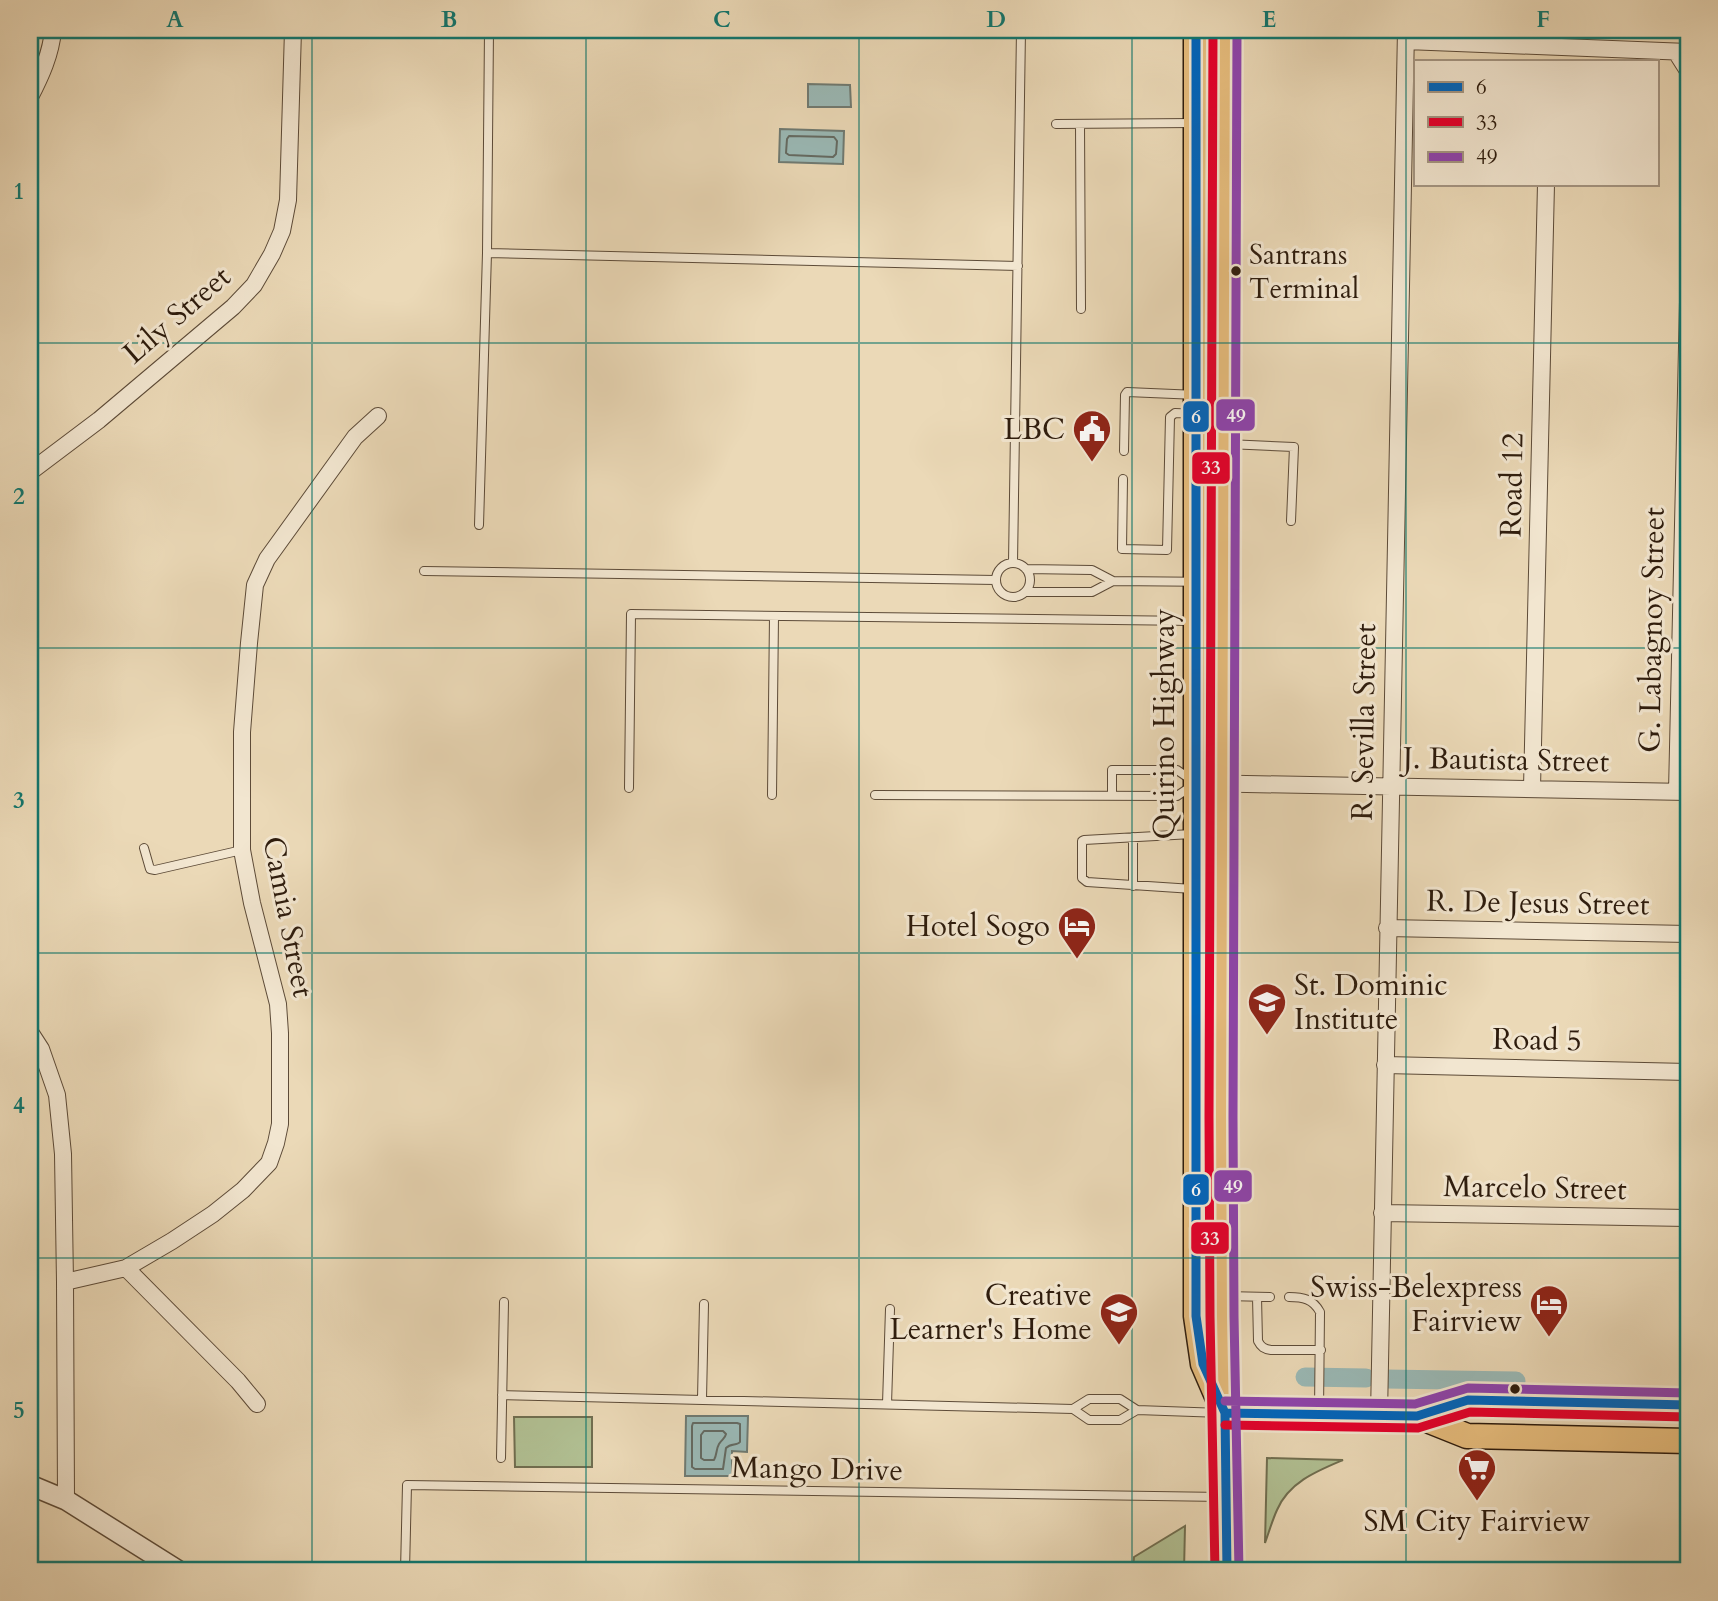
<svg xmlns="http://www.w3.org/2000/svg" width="1718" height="1601" viewBox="0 0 1718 1601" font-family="Cardo,serif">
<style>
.green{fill:#b1c093;stroke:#706e50;stroke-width:2}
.water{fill:#9ab9b6;stroke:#6f7a72;stroke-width:2}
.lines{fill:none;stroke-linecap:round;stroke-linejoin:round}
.shore{stroke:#646a62;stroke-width:2}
.canal{stroke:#9ab9b6;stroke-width:19}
.service-casing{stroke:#5d4b38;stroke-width:10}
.minor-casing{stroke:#5d4b38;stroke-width:18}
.tertiary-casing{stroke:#5d4b38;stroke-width:22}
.primary-casing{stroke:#2e1c0d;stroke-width:27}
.service{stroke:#f2e6d0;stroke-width:8}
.minor{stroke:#f2e6d0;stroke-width:16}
.tertiary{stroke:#f2e6d0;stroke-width:19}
.primary{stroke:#e6bc7c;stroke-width:24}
.bus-1-casing{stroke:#f2e6d0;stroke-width:14}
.bus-2-casing{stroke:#f2e6d0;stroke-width:14}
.bus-3-casing{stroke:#f2e6d0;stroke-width:14}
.bus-1{stroke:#0065bd;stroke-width:9}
.bus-2{stroke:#e4002b;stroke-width:9}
.bus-3{stroke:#8e44ad;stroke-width:9}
.grid{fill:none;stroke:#0f766e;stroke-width:2;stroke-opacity:0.55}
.bus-dot{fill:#2e1c0d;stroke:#f2e6d0;stroke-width:2.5}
.labels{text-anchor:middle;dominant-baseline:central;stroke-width:6;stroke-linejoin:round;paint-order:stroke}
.bus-label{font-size:28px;fill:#2e1c0d;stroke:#f2e6d0;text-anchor:start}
.street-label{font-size:30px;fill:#2e1c0d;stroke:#f2e6d0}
.poi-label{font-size:30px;fill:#2e1c0d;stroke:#f2e6d0;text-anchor:end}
.line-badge{stroke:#f2e6d0;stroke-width:2.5}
.badge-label{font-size:19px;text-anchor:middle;font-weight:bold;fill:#fff}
.neatline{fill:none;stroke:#0f766e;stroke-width:2.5}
.grid-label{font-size:23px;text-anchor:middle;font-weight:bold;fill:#0f766e}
</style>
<rect width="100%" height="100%" fill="#ebd9b7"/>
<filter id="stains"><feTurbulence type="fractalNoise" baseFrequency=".00286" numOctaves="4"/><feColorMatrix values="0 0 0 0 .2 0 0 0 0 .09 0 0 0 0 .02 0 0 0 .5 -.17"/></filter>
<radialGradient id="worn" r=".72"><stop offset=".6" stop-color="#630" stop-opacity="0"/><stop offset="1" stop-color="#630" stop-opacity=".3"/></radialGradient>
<!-- green -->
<path class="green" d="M1446 30H1688V38Z
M514 1417H592V1467H515Z
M1267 1458 1343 1460C1317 1471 1289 1482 1277 1510 1272 1521 1269 1532 1265 1543Z
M1185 1526 1184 1571H1133L1134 1557Z"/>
<!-- water -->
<path class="water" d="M808 84 850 85 851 107H808Z
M780 129 844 131 843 164 779 162Z
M686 1416H748L747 1452 732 1451V1476H685Z"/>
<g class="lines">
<!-- shore -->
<path class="shore" d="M789 136 834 137 837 141 836 154 833 157 789 155 786 153 787 139Z
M693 1423H737L740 1424V1442C737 1446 731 1443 726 1448L723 1469H695L692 1467V1426Z
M704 1431H723L726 1434C725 1439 722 1439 719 1444 716 1449 717 1455 714 1460H704L701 1458V1435Z"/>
<!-- canal -->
<path class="canal" d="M1305 1377 1366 1378
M1385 1379 1516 1381"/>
<!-- service casing -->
<g class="service-casing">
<path id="service" d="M1056 124 1193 123
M1080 124 1081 309
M487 253 1018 266
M1227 444 1294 447 1291 521
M1124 451 1125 395 1127 392 1221 396
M1123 479 1122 549 1167 550 1170 417 1175 413 1222 415
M479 525 487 253 489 30
M1013 563 1021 30
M996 580a17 17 0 1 1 34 0a17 17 0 1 1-34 0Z
M1026 569 1092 570 1113 581
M424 571 996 580
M1025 592H1092L1113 581 1220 582
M629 788 631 614 1193 621
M772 795 774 616
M875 795 1177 796 1196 783 1177 770H1112V796
M1192 834 1084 840 1082 841V878L1087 882 1193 889
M1133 837V886
M144 848 150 869 155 870 242 850
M1225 1296 1270 1297
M1257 1297 1258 1341C1261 1347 1264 1349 1271 1350H1321
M1289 1297C1303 1297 1313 1299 1320 1312L1319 1411
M502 1395 1073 1409 1089 1420H1120L1137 1410
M702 1399 704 1304
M887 1404 890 1309
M1073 1409 1089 1399H1120L1137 1410 1222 1413
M501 1458 504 1302
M1230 1569 1262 1571
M405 1571 407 1485 1223 1497
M1355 1571V1568L1527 1571"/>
</g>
<!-- minor casing -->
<g class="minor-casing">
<path id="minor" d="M1406 41 1688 52
M1676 52 1688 71
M30 97C41 76 51 54 53 30
M30 472 99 420 233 307 254 285 272 254 282 231 288 200 293 30
M1196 783 1688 792
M1532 788 1546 184
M1677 792 1688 302
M1387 928 1688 934
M30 1032 41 1049 57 1095 63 1154 65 1282 66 1500
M1385 1065 1688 1072
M1382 1213 1688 1218
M126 1268 238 1381 257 1404
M65 1282 126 1268 172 1241 213 1214 243 1190 269 1163 276 1143 280 1124V1033L278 1004 252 903 242 850V732L249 643 255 585 267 559 355 437 378 416
M1379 1415 1406 30"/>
</g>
<!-- tertiary casing -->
<g class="tertiary-casing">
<path id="tertiary" d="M30 1485 66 1500 179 1571"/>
</g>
<!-- primary casing -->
<g class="primary-casing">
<path id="primary" d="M1196 30V1316L1203 1364 1219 1401
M1225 30 1221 1117 1222 1316 1227 1571
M1225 1413 1417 1416 1468 1400 1688 1405
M1417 1416 1467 1436 1688 1441"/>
</g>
<!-- service -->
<use href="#service" class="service"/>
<!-- minor -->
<use href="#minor" class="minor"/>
<!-- tertiary -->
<use href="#tertiary" class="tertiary"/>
<!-- primary -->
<use href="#primary" class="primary"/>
<!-- bus-1 casing -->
<g class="bus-1-casing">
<path id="bus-1" d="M1196 30V1316L1203 1364 1225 1413 1227 1571
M1225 1413 1417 1416 1468 1400 1688 1405"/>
</g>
<!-- bus-2 casing -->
<g class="bus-2-casing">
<path id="bus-2" d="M1213 30 1209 1117 1210 1316 1215 1571
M1225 1425 1418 1428 1470 1412 1688 1417"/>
</g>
<!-- bus-3 casing -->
<g class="bus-3-casing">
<path id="bus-3" d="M1237 30 1233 1117 1234 1316 1239 1571
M1225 1401 1415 1404 1468 1388 1688 1393"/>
</g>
<!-- bus-1 -->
<use href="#bus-1" class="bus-1"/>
<!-- bus-2 -->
<use href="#bus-2" class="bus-2"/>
<!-- bus-3 -->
<use href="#bus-3" class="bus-3"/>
</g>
<!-- grid -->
<path class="grid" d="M312 30V1571M586 30V1571M859 30V1571M1132 30V1571M1406 30V1571M30 343H1688M30 648H1688M30 953H1688M30 1258H1688"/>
<!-- icons -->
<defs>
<g id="civic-pin" transform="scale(2.0125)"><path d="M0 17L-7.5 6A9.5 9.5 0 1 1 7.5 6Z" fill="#8f2418" stroke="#f2e6d0"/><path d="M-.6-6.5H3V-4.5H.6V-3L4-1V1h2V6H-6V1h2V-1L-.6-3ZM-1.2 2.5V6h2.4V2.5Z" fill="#fff"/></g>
<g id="hotel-pin" transform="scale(2.0125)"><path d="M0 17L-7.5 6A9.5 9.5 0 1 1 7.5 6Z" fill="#8f2418" stroke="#f2e6d0"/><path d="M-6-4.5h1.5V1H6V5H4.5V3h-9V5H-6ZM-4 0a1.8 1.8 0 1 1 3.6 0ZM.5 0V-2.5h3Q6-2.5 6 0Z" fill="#fff"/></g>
<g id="school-pin" transform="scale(2.0125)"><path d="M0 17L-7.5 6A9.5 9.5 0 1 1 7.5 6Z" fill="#8f2418" stroke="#f2e6d0"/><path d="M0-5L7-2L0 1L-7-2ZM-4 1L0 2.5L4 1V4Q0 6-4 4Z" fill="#fff"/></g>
<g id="supermarket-pin" transform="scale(2.0125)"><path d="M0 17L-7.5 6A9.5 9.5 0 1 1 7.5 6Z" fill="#8f2418" stroke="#f2e6d0"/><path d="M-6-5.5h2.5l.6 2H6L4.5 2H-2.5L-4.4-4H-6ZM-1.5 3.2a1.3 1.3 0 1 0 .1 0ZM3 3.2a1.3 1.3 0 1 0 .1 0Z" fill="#fff"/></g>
</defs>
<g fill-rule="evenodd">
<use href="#civic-pin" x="1092" y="429"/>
<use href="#hotel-pin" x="1077" y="926"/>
<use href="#school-pin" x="1267" y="1002"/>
<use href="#hotel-pin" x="1549" y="1304"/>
<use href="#school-pin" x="1119" y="1312"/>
<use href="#supermarket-pin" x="1477" y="1468"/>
</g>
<!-- markers -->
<g class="bus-dot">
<circle cx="1236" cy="271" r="6"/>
<circle cx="1515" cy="1389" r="6"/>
</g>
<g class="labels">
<!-- bus labels -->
<g class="bus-label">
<text x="1249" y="255">Santrans<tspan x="1249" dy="34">Terminal</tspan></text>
</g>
<!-- street labels -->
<g class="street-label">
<text transform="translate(177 315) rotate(-41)">Lily Street</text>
<text transform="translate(1512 485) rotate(-89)">Road 12</text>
<text transform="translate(1652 630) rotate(-89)">G. Labagnoy Street</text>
<text transform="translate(1364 722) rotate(-89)">R. Sevilla Street</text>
<text transform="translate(1164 724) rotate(-90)">Quirino Highway</text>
<text transform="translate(1506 760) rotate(1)">J. Bautista Street</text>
<text transform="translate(1538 903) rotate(1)">R. De Jesus Street</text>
<text transform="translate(288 917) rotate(79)">Camia Street</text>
<text transform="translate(1537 1040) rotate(1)">Road 5</text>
<text transform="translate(1535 1188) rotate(1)">Marcelo Street</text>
<text transform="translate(817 1469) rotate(1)">Mango Drive</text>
</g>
<!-- poi labels -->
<g class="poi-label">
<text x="1065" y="429">LBC</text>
<text x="1050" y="926">Hotel Sogo</text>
<text x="1294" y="985" text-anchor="start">St. Dominic<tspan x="1294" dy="34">Institute</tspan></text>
<text x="1522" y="1287">Swiss-Belexpress<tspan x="1522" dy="34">Fairview</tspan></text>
<text x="1092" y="1295">Creative<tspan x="1092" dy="34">Learner's Home</tspan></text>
<text x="1477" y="1521" text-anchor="middle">SM City Fairview</text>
</g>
</g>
<g class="line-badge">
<rect x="1215" y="398" width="41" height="34" rx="7" fill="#8e44ad"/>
<rect x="1182" y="400" width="28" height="33" rx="7" fill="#0065bd"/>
<rect x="1191" y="451" width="40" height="34" rx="7" fill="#e4002b"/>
<rect x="1213" y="1169" width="40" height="34" rx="7" fill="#8e44ad"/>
<rect x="1182" y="1173" width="28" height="33" rx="7" fill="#0065bd"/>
<rect x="1190" y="1221" width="40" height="34" rx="7" fill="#e4002b"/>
</g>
<g class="badge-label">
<text x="1236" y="422">49</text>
<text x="1196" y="423">6</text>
<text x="1211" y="474">33</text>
<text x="1233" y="1193">49</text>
<text x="1196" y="1196">6</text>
<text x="1210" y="1245">33</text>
</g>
<!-- margin -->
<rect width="1718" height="1601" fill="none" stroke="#ebd9b7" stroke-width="77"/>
<!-- legend -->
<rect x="1414" y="60" width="245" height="126" fill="#f2e6d0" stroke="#a49582" stroke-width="2"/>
<rect x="1428" y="82" width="35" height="10" fill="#0065bd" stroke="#a49582" stroke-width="2"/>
<text x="1476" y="94" font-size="21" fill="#2e1c0d">6</text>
<rect x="1428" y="117" width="35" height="10" fill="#e4002b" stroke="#a49582" stroke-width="2"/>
<text x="1476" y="130" font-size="21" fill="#2e1c0d">33</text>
<rect x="1428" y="152" width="35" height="10" fill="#8e44ad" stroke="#a49582" stroke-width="2"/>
<text x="1476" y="164" font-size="21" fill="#2e1c0d">49</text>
<rect x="38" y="38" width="1642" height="1524" class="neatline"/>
<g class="grid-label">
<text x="175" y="27">A</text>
<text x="449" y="27">B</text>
<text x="722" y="27">C</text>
<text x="996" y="27">D</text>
<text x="1269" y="27">E</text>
<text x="1543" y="27">F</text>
<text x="19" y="199">1</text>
<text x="19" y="504">2</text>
<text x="19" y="808">3</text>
<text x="19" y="1113">4</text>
<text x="19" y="1418">5</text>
</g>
<rect width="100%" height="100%" filter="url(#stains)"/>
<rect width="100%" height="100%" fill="url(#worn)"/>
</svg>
